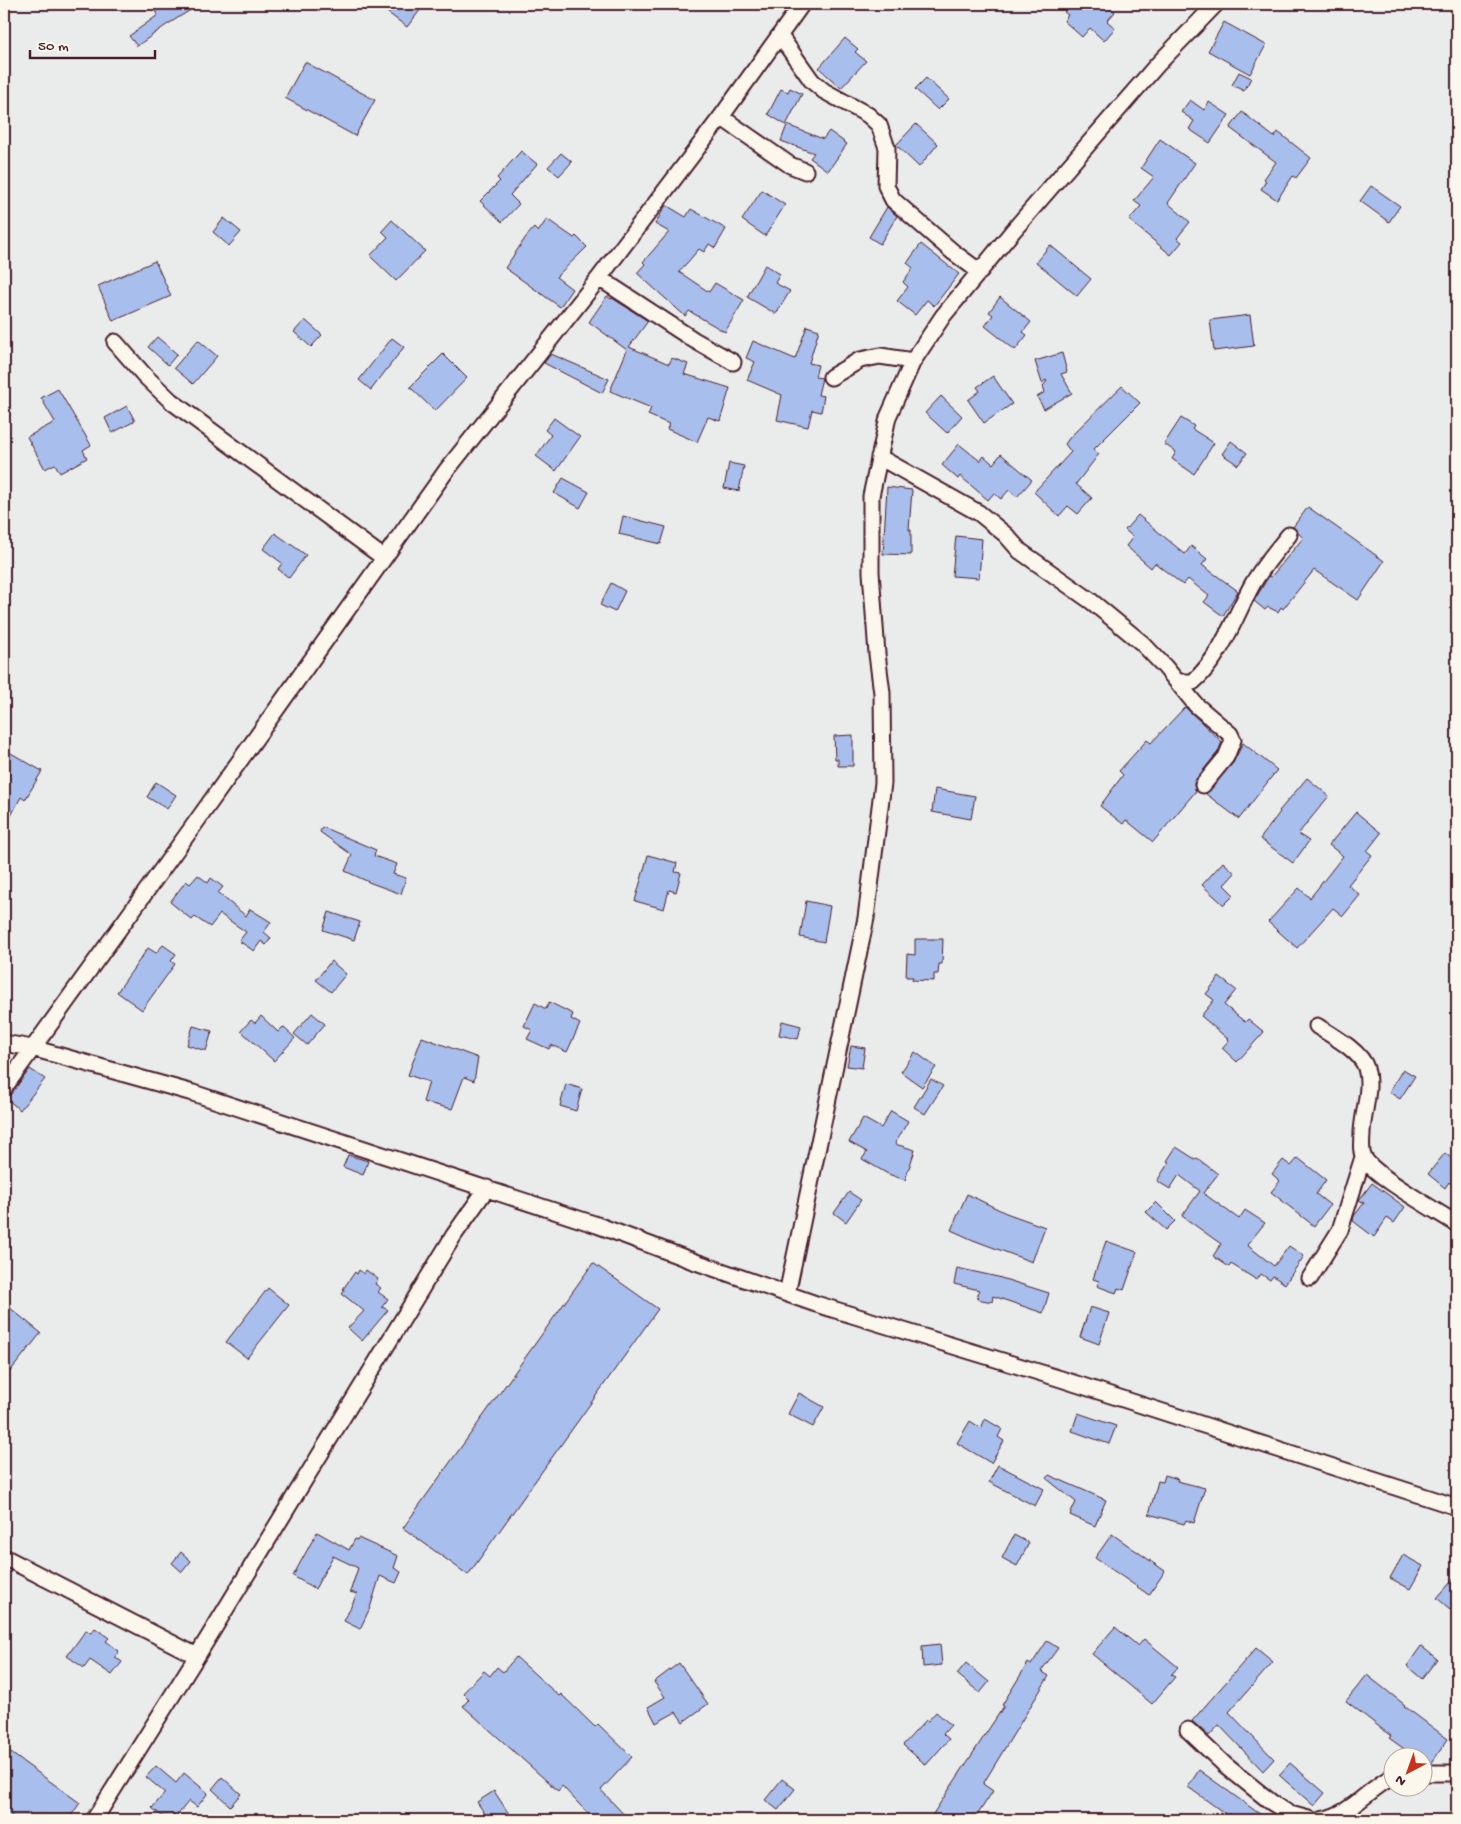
<svg xmlns="http://www.w3.org/2000/svg" width="1461" height="1824" viewBox="0 0 1461 1824" font-family="'Gochi Hand',sans-serif">
<style>
.building{fill:#a8beec;stroke:#4a1f2b}
.lines{fill:none;stroke-linecap:round;stroke-linejoin:round}
.street-casing{stroke:#4a1f2b;stroke-width:19}
.street{stroke:#fbf7ec;stroke-width:15}
</style>
<rect width="100%" height="100%" fill="#eaecec"/>
<filter id="ink" filterUnits="userSpaceOnUse"><feTurbulence type="fractalNoise" baseFrequency=".02" numOctaves="2"/><feDisplacementMap in="SourceGraphic" scale="10" xChannelSelector="R" yChannelSelector="G"/><feConvolveMatrix kernelMatrix="1 2 1 2 8 2 1 2 1" color-interpolation-filters="sRGB"/></filter>
<g filter="url(#ink)">
<!-- building -->
<path class="building" d="M166 4H200L165 26 137 46 129 36 158 15 155 11Z
M376 4H414L421 9 407 27Z
M1071 4H1105L1115 12 1107 21 1115 28 1104 41 1090 28 1082 37 1064 21 1068 15 1064 12Z
M1224 22 1266 45 1250 74 1208 51Z
M845 38 858 49 855 52 866 61 841 88 819 68Z
M305 62 375 100 355 136 285 98Z
M1239 72 1251 78 1244 91 1232 85Z
M926 78 949 99 938 110 915 89Z
M790 88 802 94 786 125 768 114 781 89 788 92Z
M1190 100 1204 110 1209 102 1229 115 1210 143 1189 129 1194 121 1181 112Z
M1242 112 1274 137 1278 132 1311 158 1296 178 1293 176 1277 200 1261 189 1266 181 1264 179 1276 162 1230 128Z
M916 124 938 144 919 167 896 145Z
M787 125 823 139 829 131 847 144 828 171 810 158 814 153 781 141Z
M1160 139 1195 163 1168 203 1190 222 1177 238 1182 242 1171 255 1129 220 1141 206 1134 201 1154 177 1141 168Z
M521 151 537 164 510 195 519 204 502 222 480 201 500 181 497 178Z
M561 153 572 162 559 176 548 167Z
M1371 186 1400 206 1389 222 1360 201Z
M762 190 785 205 765 236 742 220Z
M666 205 686 217 691 209 726 229 715 248 709 244 704 252 699 249 679 272 709 292 715 283 744 300 725 332 689 311 685 316 637 273 645 264 643 262 669 232 655 224Z
M887 207 897 216 880 244 869 237Z
M224 218 241 232 229 246 213 232Z
M547 219 574 238 576 236 587 247 556 277 572 289 560 307 505 268 526 237 534 228 538 232Z
M392 220 425 251 396 281 370 256 388 237 382 231Z
M921 244 959 274 934 306 927 300 915 315 897 301 908 287 903 282 913 268 907 263Z
M1050 245 1091 279 1077 296 1036 262Z
M155 261 171 296 113 321 98 286Z
M765 265 780 274 775 283 790 291 776 314 747 297Z
M607 296 611 299 612 298 648 321 629 347 669 364 672 358 688 364 684 374 730 388 720 421 708 417 697 442 667 429 669 424 648 415 651 408 610 391 627 350 589 322Z
M1000 297 1031 322 1023 332 1027 335 1015 350 985 326 993 315 989 312Z
M1250 315 1254 346 1214 351 1210 320Z
M305 320 322 335 311 347 294 332Z
M807 326 819 330 809 363 818 365 815 377 822 378 818 395 824 396 821 412 812 410 808 427 777 420 782 395 747 380 755 362 746 358 753 341 795 359Z
M157 337 177 354 168 365 148 347Z
M392 338 404 347 371 390 359 380Z
M198 340 217 356 193 384 174 368Z
M1062 353 1067 372 1061 374 1072 393 1044 409 1037 397 1045 392 1043 386 1047 381 1046 380 1042 383 1035 361Z
M443 354 467 378 435 411 410 387Z
M551 354 609 379 602 393 544 363Z
M993 376 1012 404 984 423 968 400 980 391 977 387Z
M1122 386 1140 403 1093 450 1099 454 1076 484 1092 498 1078 514 1068 506 1059 516 1034 492 1071 452 1065 444 1070 437Z
M58 389 91 445 83 450 87 458 60 473 55 464 45 469 27 437 55 422 41 398Z
M941 396 962 416 947 433 925 413Z
M127 406 135 421 112 433 105 418Z
M554 418 580 437 556 471 536 456 551 435 545 430Z
M1181 418 1194 426 1192 429 1214 443 1194 474 1172 459 1176 452 1164 444Z
M1231 441 1247 453 1238 465 1222 454Z
M959 444 980 461 984 456 993 464 1001 454 1032 480 1017 497 1009 490 1001 499 994 493 988 500 960 476 958 479 942 465Z
M729 463 744 466 739 491 724 488Z
M563 478 589 492 580 508 554 493Z
M887 487 912 490 909 530H911V555L883 554Z
M1308 507 1384 561 1358 600 1314 570 1283 609 1281 607 1278 612 1268 607 1265 610 1254 601 1269 576 1271 577 1303 538 1293 527Z
M1138 515 1185 554 1191 546 1207 559 1202 565 1238 591 1223 616 1204 602 1209 596 1188 579 1183 585 1155 563 1151 568 1126 546 1133 537 1125 530Z
M623 516 666 527 661 544 619 534Z
M275 533 306 555 289 578 278 569 282 563 263 549Z
M956 536 982 539 979 578 952 576Z
M611 583 625 591 615 612 600 605Z
M1185 707 1222 742 1218 752 1196 779 1194 784 1196 791 1153 842 1126 820 1123 824 1100 806 1123 775 1119 771 1147 740 1151 743Z
M853 735V766H838V759H835L834 736Z
M1243 743 1277 770 1239 819 1206 794 1233 763Z
M4 749 42 771 25 800 21 797 4 829Z
M1307 778 1329 796 1298 834 1309 841 1293 863 1260 839 1280 812 1279 811Z
M156 782 176 795 167 809 147 797Z
M935 789 975 796 971 819 932 812Z
M1356 812 1381 833 1367 851 1372 855 1348 885 1360 895 1343 916 1333 908 1297 948 1268 922 1299 888 1310 898 1343 856 1329 845Z
M322 827 376 850 374 856 397 864 393 874 406 878 401 894 371 883 345 871 352 855 320 832Z
M648 855 677 863 675 872 681 873 676 892 669 890 664 909 635 901Z
M1223 862 1235 873 1224 885 1234 895 1224 905 1202 885Z
M198 875 208 883 211 878 223 887 218 893 246 916 250 909 271 922 264 932 271 938 266 945 261 941 254 951 239 941 246 932 220 914 210 927 195 917 192 920 170 902 186 881 190 884Z
M806 901 830 906 824 942 800 937Z
M329 912 360 922 354 940 323 930Z
M915 939H943L942 964H939L938 974H934V981L912 980 913 977H906L907 954 915 955Z
M163 945 176 954 171 961 175 964 142 1010 117 992 148 948 156 953Z
M331 961 346 974 331 992 316 980Z
M1219 977 1236 990 1224 1005 1245 1022 1248 1019 1264 1032 1237 1062 1222 1048 1229 1040 1201 1016 1214 1000 1206 994Z
M549 1002 573 1014 571 1019 580 1024 567 1052 551 1045 549 1049 527 1039 532 1030 524 1026 535 1003 546 1009Z
M312 1013 325 1024 307 1045 294 1034Z
M261 1016 278 1032 283 1027 295 1038 274 1061 241 1031 251 1020 255 1023Z
M782 1021 801 1026 798 1039 779 1035Z
M193 1026 212 1031 206 1051 187 1045Z
M422 1037 478 1058 474 1081 464 1077 452 1109 423 1102 429 1082 408 1075Z
M851 1046 865 1048 862 1068 847 1066Z
M915 1052 936 1067 922 1087 901 1072Z
M30 1069 45 1079 20 1110 7 1099Z
M1403 1069 1415 1076 1400 1099 1389 1092Z
M931 1079 943 1086 925 1114 914 1107Z
M566 1084 582 1089 576 1111 560 1106Z
M891 1111 908 1121 895 1144 915 1150 905 1180 888 1174 862 1159 867 1152 849 1142 863 1118 881 1128Z
M1176 1147 1195 1159 1197 1158 1218 1174 1203 1193 1239 1219 1245 1210 1265 1223 1247 1245 1274 1266 1289 1246 1304 1256 1285 1284 1273 1276 1270 1280 1261 1274 1257 1280 1231 1264 1229 1267 1213 1256 1221 1244 1182 1216 1200 1191 1179 1175 1170 1189 1157 1181 1169 1162 1167 1161Z
M1445 1153 1457 1163V1189L1449 1182 1445 1188 1428 1174Z
M348 1155 368 1161 363 1175 343 1167Z
M1298 1158 1326 1180 1316 1194 1330 1205 1314 1226 1271 1192 1280 1181 1272 1174 1283 1160 1291 1166Z
M1372 1183 1405 1207 1394 1223 1387 1218 1374 1237 1353 1221 1354 1216 1364 1203 1359 1200Z
M849 1192 861 1200 846 1222 834 1213Z
M967 1194 1006 1213 1045 1227 1032 1262 973 1240 951 1230Z
M1156 1202 1175 1221 1166 1230 1146 1212Z
M1106 1241 1137 1252 1124 1290 1118 1288 1116 1293 1097 1286 1099 1281 1093 1279Z
M593 1263 658 1309 468 1575 403 1528Z
M957 1268 998 1277 1049 1293 1043 1313 993 1296 992 1302 977 1299 979 1290 954 1284Z
M359 1270 364 1274 366 1270 378 1279 375 1284 381 1288 378 1292 388 1299 382 1307 388 1310 362 1341 348 1328 364 1311 342 1294 345 1290 343 1289 355 1272 357 1274Z
M268 1288 289 1305 247 1358 226 1342Z
M4 1303 41 1333 4 1379Z
M1090 1307 1109 1313 1099 1344 1080 1337Z
M799 1393 824 1407 813 1427 788 1414Z
M1078 1413 1116 1426 1109 1444 1072 1431Z
M985 1419 1002 1429 998 1437 1004 1441 991 1463 957 1443 970 1421 981 1428Z
M998 1465 1044 1489 1035 1506 989 1482Z
M1049 1475 1106 1500 1095 1526 1070 1515 1076 1502 1047 1479Z
M1165 1475 1178 1479 1177 1481 1205 1488 1194 1523 1186 1520 1184 1524 1149 1514 1158 1481 1163 1482Z
M317 1532 349 1550 355 1539 357 1540 358 1538 398 1556 394 1568 401 1572 396 1583 380 1576 370 1608 360 1629 344 1621 357 1594 350 1592 358 1568 333 1556 315 1589 293 1576Z
M1112 1534 1165 1571 1149 1595 1095 1558Z
M1014 1535 1029 1543 1017 1566 1002 1558Z
M181 1552 191 1561 182 1572 172 1563Z
M1403 1555 1423 1566 1410 1589 1390 1578Z
M1457 1575V1615L1437 1598Z
M1115 1627 1138 1646 1144 1639 1178 1667 1171 1675 1175 1677 1152 1704 1092 1654Z
M95 1628 109 1638 106 1641 119 1651 115 1657 122 1662 112 1675 90 1660 84 1668 67 1656 86 1630 91 1633Z
M1047 1641 1058 1648 1041 1671 1049 1676 983 1784 993 1791 974 1820H929L1004 1706 1002 1705 1028 1663 1031 1665Z
M940 1644 942 1665 923 1667 922 1646Z
M1421 1646 1437 1659 1422 1679 1407 1666Z
M1256 1648 1273 1662 1229 1712 1274 1759 1263 1771 1219 1725 1209 1736 1192 1721Z
M516 1657 559 1696 561 1694 595 1727 598 1724 632 1757 601 1790 629 1820H594L562 1786 558 1791 463 1706 469 1699 463 1693 484 1671 490 1676 497 1667 503 1672Z
M679 1663 708 1704 683 1722 676 1712 656 1723 648 1707 665 1697 654 1682Z
M966 1663 989 1682 980 1693 957 1674Z
M1367 1675 1405 1705 1404 1706 1448 1739 1431 1764H1424V1756H1414L1389 1738 1391 1736 1346 1701Z
M936 1712 951 1725 943 1734 949 1739 926 1765 903 1745 926 1720 928 1721Z
M4 1748 80 1803 68 1820H17L4 1810Z
M1290 1763 1325 1793 1314 1806 1279 1775Z
M156 1766 176 1783 184 1773 208 1793 197 1807 189 1801 173 1820H167L152 1808 165 1793 146 1777Z
M1199 1770 1268 1820H1234L1188 1787Z
M222 1777 241 1794 230 1806 212 1789Z
M782 1779 795 1789 778 1810 765 1800Z
M494 1791 513 1820H489L477 1802Z"/>
<g class="lines">
<!-- street casing -->
<g class="street-casing">
<path id="street" d="M780 36 812 81 824 91 868 115 879 125 887 148 886 186 893 200 953 252 980 272
M721 117 790 165 805 171
M599 278 694 340 733 362
M115 342 145 376 171 401 384 558
M831 377 860 360 880 356 913 361
M879 457 979 513 1006 535 1020 551 1091 601 1142 643 1165 667 1196 705 1230 734 1233 740 1226 757 1203 785
M1177 682H1193C1222 656 1234 618 1252 585 1262 567 1276 551 1289 535
M1317 1026C1331 1035 1361 1051 1366 1068 1372 1088 1363 1112 1362 1132 1362 1140 1360 1151 1364 1158 1374 1176 1437 1211 1457 1224
M4 1043 32 1048 193 1093 597 1225 693 1261 816 1304 1061 1379 1457 1507
M4 1088 189 832 446 471 599 278 721 117 802 4
M1310 1278 1340 1230 1363 1157
M787 1294 866 918 883 783 882 693 877 654 871 572V496L888 417 913 361 943 316 1012 232 1157 65 1216 4
M4 1557 197 1656
M1188 1730 1225 1765 1271 1802 1290 1814 1312 1820
M1424 1773H1457
M94 1820 197 1656 454 1235 487 1188
M1321 1820C1354 1813 1366 1790 1394 1776"/>
</g>
<!-- street -->
<use href="#street" class="street"/>
</g>
</g>
<!-- margin -->
<rect width="1461" height="1824" fill="none" stroke="#fbf7ec" stroke-width="20"/>
<rect x="10" y="10" width="1441" height="1804" fill="none" stroke="#4a1f2b" stroke-width="2" filter="url(#ink)"/>
<!-- north arrow -->
<g transform="translate(1408 1772) rotate(221)"><circle r="24" fill="#fbf7ec" stroke="#b4a19f"/>
<path d="M0-4L9 19L0 12L-9 19Z" fill="#c8321e"/>
<text y="-8" font-size="14" font-weight="bold" text-anchor="middle" fill="#4a1f2b">N</text>
</g>
<!-- scale -->
<path d="M30 50v8h125v-8" fill="none" stroke="#4a1f2b" stroke-width="2.5"/>
<text x="38" y="50" font-size="15" fill="#4a1f2b" stroke="#fbf7ec" stroke-width="4" paint-order="stroke">50 m</text>
</svg>
